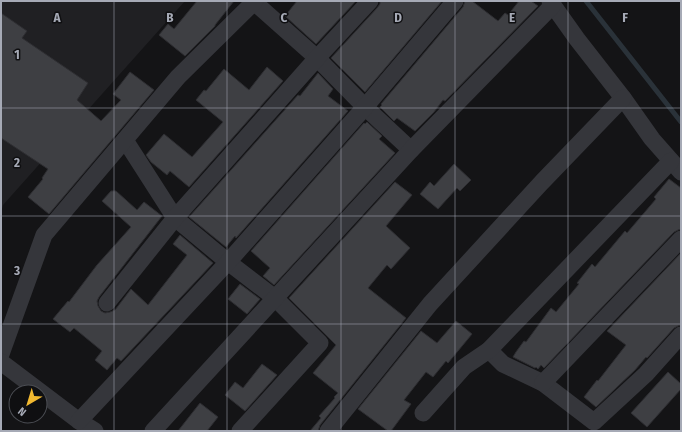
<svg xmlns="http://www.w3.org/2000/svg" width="682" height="432" viewBox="0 0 682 432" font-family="'Fira Sans Condensed',sans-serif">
  <rect width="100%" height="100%" fill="#141416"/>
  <!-- built -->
  <path fill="#202023" d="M1,1H185L3,205L1,213Z"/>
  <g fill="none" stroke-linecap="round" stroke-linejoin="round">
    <!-- stream -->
    <path stroke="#2a3239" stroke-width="5" d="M586,1L681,122"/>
  </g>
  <!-- building -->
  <g fill="#3e3f43" stroke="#2e2e32">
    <path d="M197,1H234L215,25V26L185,56L159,35L168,24L174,29Z"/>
    <path d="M297,1H356L316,44L285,16Z"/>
    <path d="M380,1H442L365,92L331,58L377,8L380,4Z"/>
    <path d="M465,1H472L498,21L505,13L508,15L519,1H531L538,6L445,101L443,100L434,112L415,131L397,118L394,121L380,107L382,105L381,104L463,7Z"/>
    <path d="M1,13L27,31L22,38L88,83L77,100L101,121L121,100L113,94L130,72L154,90L49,214L28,197L43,179L42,178L48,169L1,138Z"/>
    <path d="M267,67L283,81L189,187L170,171L167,175L151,162L146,155L164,134L192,157L223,122L196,100L204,90L206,91L224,69L249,90Z"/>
    <path d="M318,73L333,89L328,96L348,111L236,238L235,236L226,247L189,217L298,95L300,96Z"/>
    <path d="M367,122L382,136L379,139L395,153L274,285L263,276L270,268L251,251L364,123L365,124Z"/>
    <path d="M454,164L471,180L460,191L457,188L438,209L420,194L430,182L434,186Z"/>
    <path d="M669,179L681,188V229L678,230L674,232L544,368L541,365L538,369L536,367L535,368L513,357L516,352L524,341L526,342L551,308L556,312L579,284L577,283L592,264L595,267L625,231L627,233L656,199L654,197Z"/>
    <path d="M395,182L412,195L386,226L410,248L391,269L387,265L368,288L406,318L320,425L318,431H310L321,418L319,416L335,398L334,397L338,393L313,373L336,345L289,298Z"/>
    <path d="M111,191H116L137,210L144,202L162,216L99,297L97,301L98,306L101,311L105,313L110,312L115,310L131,289L148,305L187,255L173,244L180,235L213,263L121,361L117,358L107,370L95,360L102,351L74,328L70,332L53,319L68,301L69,302L97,265L131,227L102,201Z"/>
    <path d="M681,253V325L678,326L674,328L647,358L646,357L635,370L596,407L584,397L597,380L598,381L626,345L607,331Z"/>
    <path d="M240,284L260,299L247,314L228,299Z"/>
    <path d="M456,321L472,334L448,363L446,361L433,377L426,372L404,400L411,404L391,431H388L358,409L421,331L437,343Z"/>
    <path d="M262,364L277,375L245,411L225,395L235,382L243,388Z"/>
    <path d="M668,372L681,384V389L647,427L631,413Z"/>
    <path d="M200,403L218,417L207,431H178Z"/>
  </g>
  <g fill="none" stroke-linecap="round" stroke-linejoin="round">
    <!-- minor -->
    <g stroke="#35363b" stroke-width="17">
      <path d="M550,1L577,39L623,98L652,139L681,172"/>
      <path d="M254,2L317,58L365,107L411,150"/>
      <path d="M125,140L175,218L228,262L275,298L320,343L240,431"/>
      <path d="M107,303L175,218L317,58L370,1"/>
      <path d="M489,350L503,364L543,383L594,422L646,374L681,335"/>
      <path d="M1,354L44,235L178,77L255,1"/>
      <path d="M1,362L79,421L95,431"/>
      <path d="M543,383L681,239"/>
      <path d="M423,413L464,367L489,350L671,161"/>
      <path d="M79,421L228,262L365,107L455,1"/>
      <path d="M153,431L411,150L553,5"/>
      <path d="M328,431L430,304L542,182L623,98"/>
    </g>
  </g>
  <!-- grid -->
  <path fill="none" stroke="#a6aab6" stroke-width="1" stroke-opacity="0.55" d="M114,1V431M227,1V431M341,1V431M455,1V431M568,1V431M1,108H681M1,216H681M1,324H681"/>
  <g font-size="13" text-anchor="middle" font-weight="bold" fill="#a6aab6" stroke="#0f0f11" stroke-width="3" stroke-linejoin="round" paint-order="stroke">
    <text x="57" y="22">A</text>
    <text x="170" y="22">B</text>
    <text x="284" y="22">C</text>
    <text x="398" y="22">D</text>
    <text x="512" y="22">E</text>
    <text x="625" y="22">F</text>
    <text x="17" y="59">1</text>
    <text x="17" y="167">2</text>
    <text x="17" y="275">3</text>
  </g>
  <!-- border -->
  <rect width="682" height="432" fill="none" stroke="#a6aab6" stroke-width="4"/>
  <!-- north arrow -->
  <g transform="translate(28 404) rotate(218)"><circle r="19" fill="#0f0f11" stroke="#4b4d53"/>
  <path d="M0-3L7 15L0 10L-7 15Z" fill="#f2b930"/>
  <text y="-6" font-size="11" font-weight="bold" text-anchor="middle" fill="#a6aab6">N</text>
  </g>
</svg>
